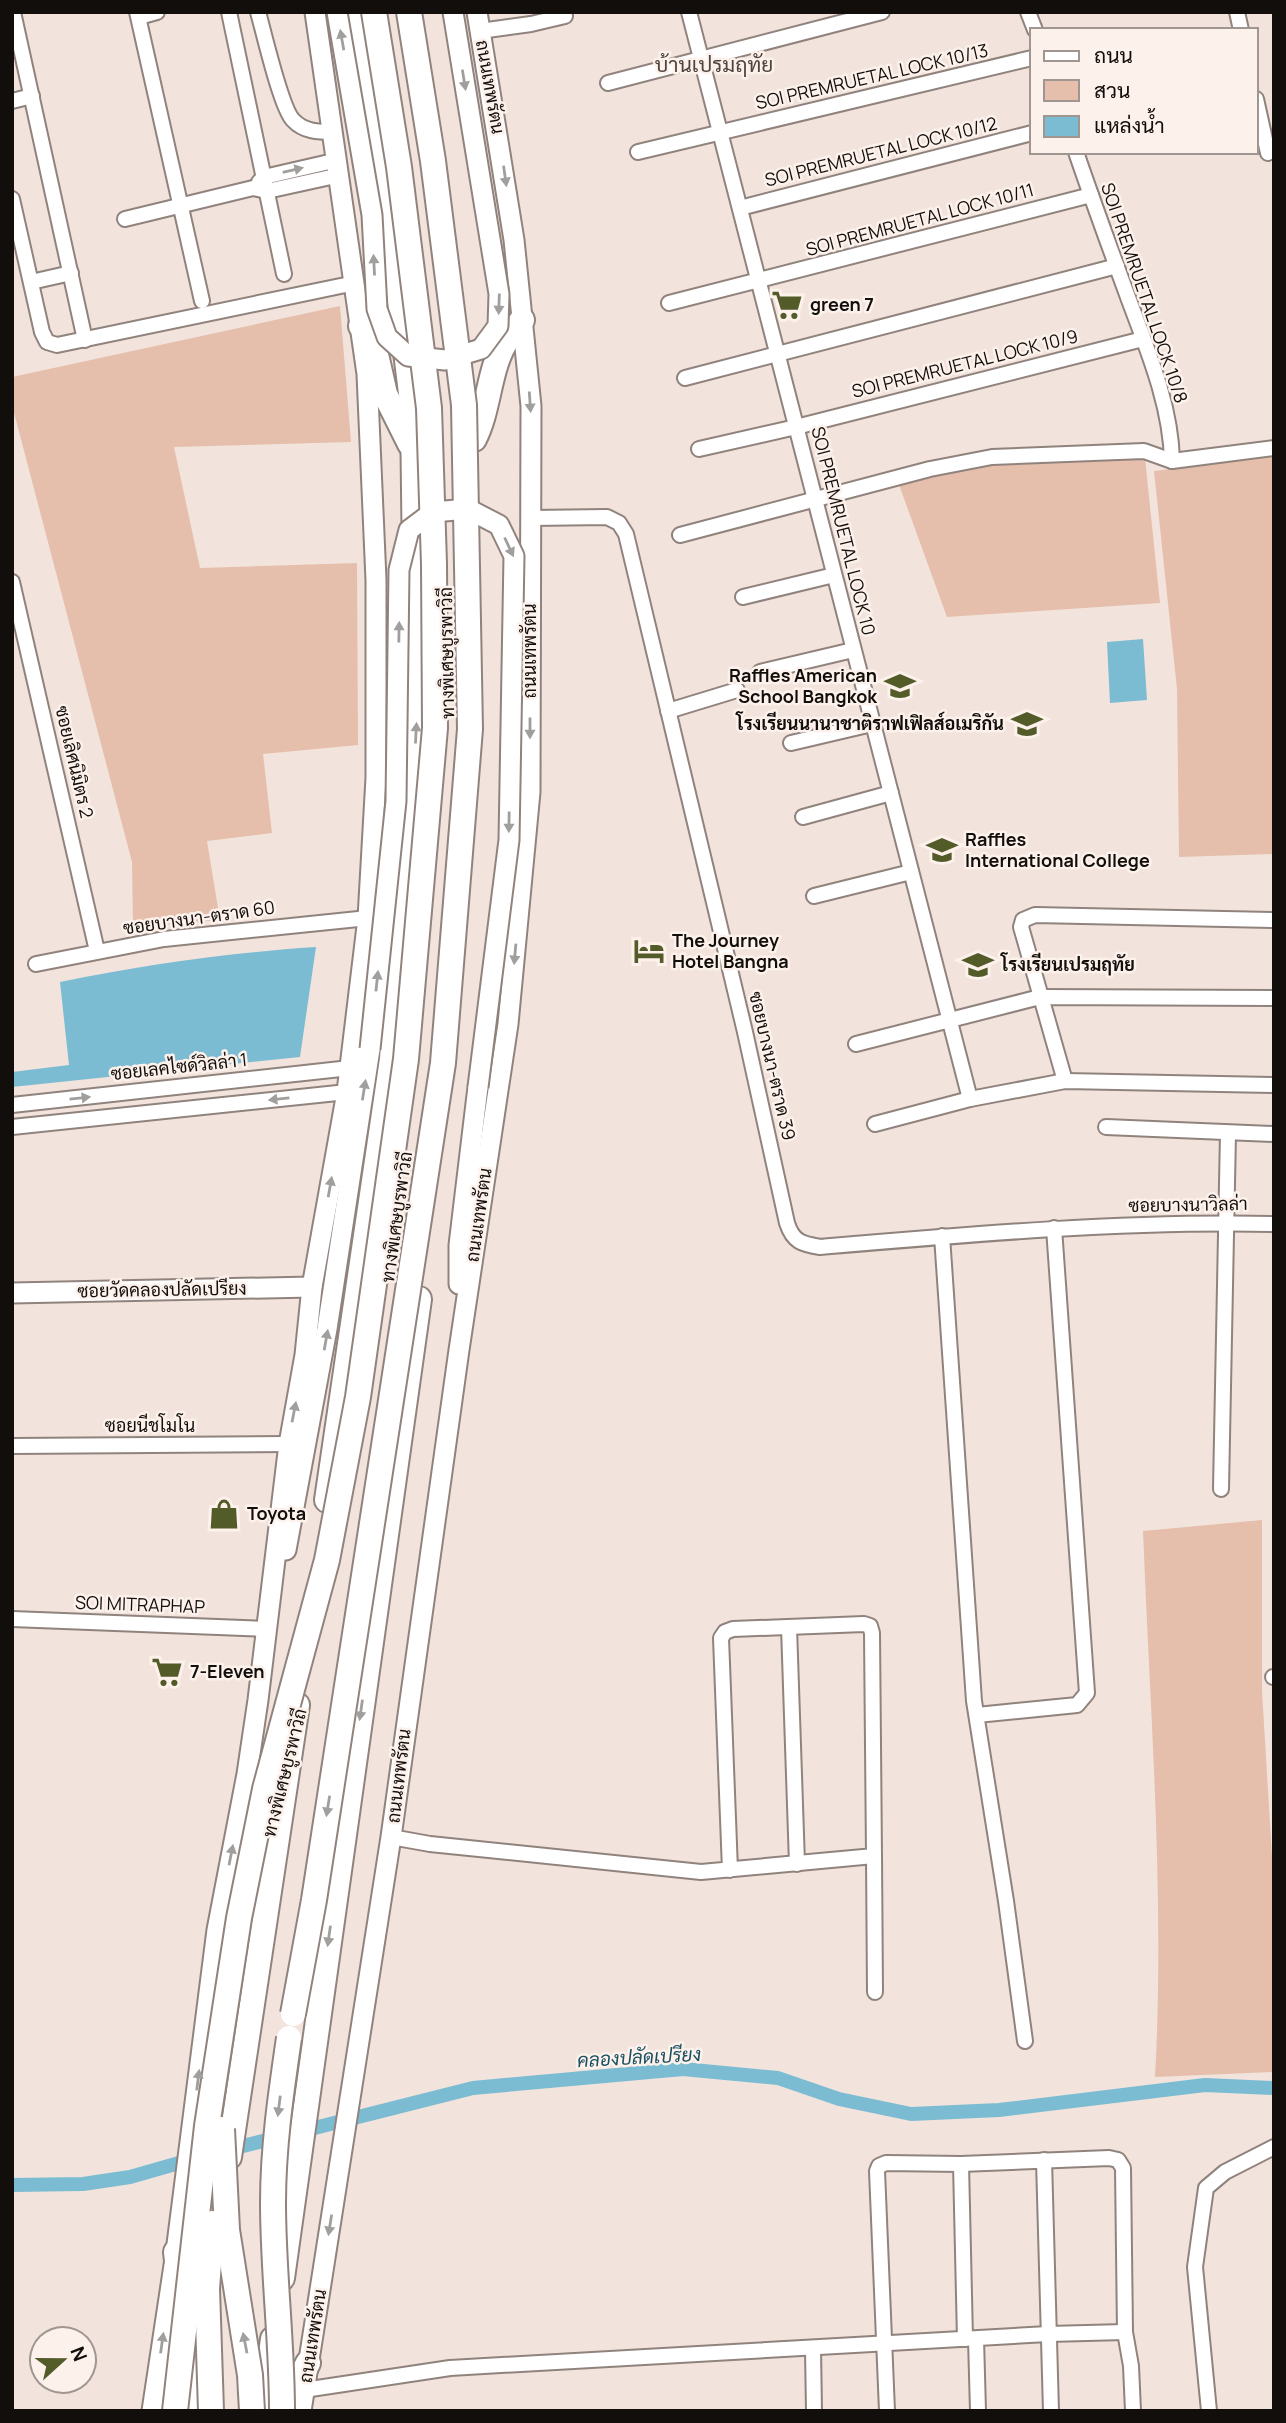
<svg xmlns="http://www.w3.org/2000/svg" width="1286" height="2423" viewBox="0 0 1286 2423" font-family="Manrope,Sarabun,sans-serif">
  <rect width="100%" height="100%" fill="#f2e4dc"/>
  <!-- green -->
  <g fill="#e5bfab">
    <path d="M340,306L351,442L174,447L200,568L357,563L358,745L263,754L272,833L207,841L220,920L133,927L132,862L12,405V377Z"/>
    <path d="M1274,456V854L1179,857L1177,689L1154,471Z"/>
    <path d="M1145,458L1160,603L947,617L898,482L957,464Z"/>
    <path d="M1262,1520V1691L1274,1890V2072L1155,2077C1165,1896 1150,1713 1143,1531Z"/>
  </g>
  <!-- water -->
  <g fill="#7bbcd3">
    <path d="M1143,639L1147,700L1110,703L1107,642Z"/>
    <path d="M316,947L300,1057L12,1087V1072L69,1065L60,982C147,964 227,953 316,947Z"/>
  </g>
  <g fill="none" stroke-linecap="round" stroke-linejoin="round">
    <!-- canal -->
    <g stroke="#7bbcd3" stroke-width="14">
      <path d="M227,2150L473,2088L683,2069L778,2078L839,2099L911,2114L999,2110L1205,2085L1274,2088"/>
      <path d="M12,2185L83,2184L130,2177L193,2159"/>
    </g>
    <!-- street casing -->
    <g stroke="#90837d" stroke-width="18">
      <g id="street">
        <path d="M13,12L85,340"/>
        <path d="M137,12L202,301"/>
        <path d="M229,12L284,274"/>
        <path d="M258,12C264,33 281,108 293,120C304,132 319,132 334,132"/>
        <path d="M689,12L970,1099"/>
        <path d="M1028,12L1035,30"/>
        <path d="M1237,12L1241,30"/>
        <path d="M139,17L157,12"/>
        <path d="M480,31L531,24L565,16"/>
        <path d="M608,83L882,12"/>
        <path d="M1256,99L1268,153"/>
        <path d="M12,101L32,96"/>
        <path d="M638,152L1032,58"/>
        <path d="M1076,152C1093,202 1111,251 1129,300C1148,351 1171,406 1172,461"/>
        <path d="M259,182L264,177L338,160"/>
        <path d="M12,199L42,332L47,342L57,345L355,283"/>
        <path d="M740,208L1032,133"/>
        <path d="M125,219L253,188L267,191L340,175"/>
        <path d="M31,282L71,273"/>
        <path d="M669,303L1091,195"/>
        <path d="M685,378L1117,266"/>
        <path d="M699,449L796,427L1143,339"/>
        <path d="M531,518L607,517L619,523L626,534L745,1032L787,1223C793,1242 802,1244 820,1247C972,1234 1122,1221 1274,1224"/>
        <path d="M680,535L930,469L992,457L1144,451L1172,461L1274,448"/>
        <path d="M12,582L97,951"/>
        <path d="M743,597L834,575"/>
        <path d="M760,672L853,650"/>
        <path d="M668,711L737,690"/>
        <path d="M791,743L872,724"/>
        <path d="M803,817L891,793"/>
        <path d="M814,896L911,872"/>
        <path d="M36,964L164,939L368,918"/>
        <path d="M856,1044L1040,997L1274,998"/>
        <path d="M1065,1081L1021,927L1023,920L1035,915L1274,920"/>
        <path d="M12,1105L350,1068"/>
        <path d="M875,1124L970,1099L1065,1081L1274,1085"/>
        <path d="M12,1127L347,1092"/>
        <path d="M1106,1127L1274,1134"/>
        <path d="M942,1236L974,1701L1006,1901L1025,2041"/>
        <path d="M12,1446L289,1444"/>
        <path d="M1221,1489L1228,1133"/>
        <path d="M12,1619L266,1629"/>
        <path d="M789,1627L797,1864"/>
        <path d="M1273,1677H1274"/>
        <path d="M977,1715L1077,1705L1087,1693L1054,1228"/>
        <path d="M391,1837L430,1844L701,1872L874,1856L872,1633L870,1626L864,1624L733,1629L725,1632L721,1638L730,1870"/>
        <path d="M874,1856L875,1992"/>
        <path d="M1044,2160L1051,2411"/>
        <path d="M961,2164L1109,2158L1118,2160L1123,2168L1125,2332L1131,2366L1133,2411"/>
        <path d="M976,2339L978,2411"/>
        <path d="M813,2349L814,2411"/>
        <path d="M304,2390L450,2368L1048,2334L1125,2332"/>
        <path d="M887,2411L877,2171L879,2166L886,2163L961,2164L965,2339"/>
        <path d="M1209,2411L1195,2267L1206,2188L1225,2172L1274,2147"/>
      </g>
    </g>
    <!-- secondary casing -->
    <g stroke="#90837d" stroke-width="23">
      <g id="secondary">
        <path d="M459,1284V1245L478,1087"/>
        <path d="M12,1293L312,1287"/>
        <path d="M286,1550L327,1329L370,1049"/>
        <path d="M152,2411L176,2252L217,1930L247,1774L258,1700L289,1444L305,1355L312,1287L347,1092L368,918L376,778V580L367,374L315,12"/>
        <path d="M301,2411L391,1837L459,1350L508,1024L530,792L531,406L514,240L477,12"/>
      </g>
    </g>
    <!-- highway casing -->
    <g stroke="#90837d" stroke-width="28">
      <g id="highway">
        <path d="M361,326L372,337L385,394L410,444"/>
        <path d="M474,439C490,408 488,367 508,338C512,331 518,326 522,320"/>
        <path d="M327,1500L392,1059L417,728L413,410L384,169L358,12"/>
        <path d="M229,2157L297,1705"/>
        <path d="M176,2252L182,2305"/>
        <path d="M282,2278L419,1299"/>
        <path d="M191,2411L202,2335"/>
        <path d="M263,2411L273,2339"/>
        <path d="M283,2411L308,2363"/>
      </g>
    </g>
    <!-- street -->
    <use href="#street" stroke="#fff" stroke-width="14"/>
    <!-- secondary -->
    <use href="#secondary" stroke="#fff" stroke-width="19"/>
    <!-- highway -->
    <use href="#highway" stroke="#fff" stroke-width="24"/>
    <!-- secondary-bridge casing -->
    <g stroke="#90837d" stroke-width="23" stroke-linecap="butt">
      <g id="secondary-bridge">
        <path d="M337,12L372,215L377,309L387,337L408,356L445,360L481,349L498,326L499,294L453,12"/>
        <path d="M370,1049L396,801L399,570L409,530L433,512L468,509L499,525L514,556L509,840L478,1087"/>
      </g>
    </g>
    <!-- highway-bridge casing -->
    <g stroke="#90837d" stroke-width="28" stroke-linecap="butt">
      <g id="highway-bridge">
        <path d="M293,2014L314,1900L443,1063L470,729L464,405L433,161L409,12"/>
        <path d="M222,2129L227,2230L250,2375L252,2411"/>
        <path d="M175,2411L207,2126L239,1918L265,1789L327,1560L358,1397L406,1059L435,728L434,564L429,408L399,167L374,12"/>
        <path d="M211,2411L207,2289L212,2223"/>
        <path d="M282,2411C282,2341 273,2272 273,2203C273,2147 281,2093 289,2038"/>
      </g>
    </g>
    <!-- secondary-bridge -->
    <use href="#secondary-bridge" stroke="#fff" stroke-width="19"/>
    <!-- highway-bridge -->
    <use href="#highway-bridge" stroke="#fff" stroke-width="24"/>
  </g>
  <!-- one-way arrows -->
  <defs><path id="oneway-solid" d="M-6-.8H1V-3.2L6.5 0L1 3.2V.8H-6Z" transform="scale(1.75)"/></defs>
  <g fill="#a09f9d">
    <use href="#oneway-solid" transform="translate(342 40) rotate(-100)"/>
    <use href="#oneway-solid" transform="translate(464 80) rotate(81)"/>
    <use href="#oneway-solid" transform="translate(293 170) rotate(-13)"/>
    <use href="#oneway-solid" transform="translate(505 176) rotate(82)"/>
    <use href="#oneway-solid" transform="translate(374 265) rotate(-93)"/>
    <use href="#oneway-solid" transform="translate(499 304) rotate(92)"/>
    <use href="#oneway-solid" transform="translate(530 402) rotate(86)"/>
    <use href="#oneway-solid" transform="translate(509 547) rotate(65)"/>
    <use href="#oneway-solid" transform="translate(399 632) rotate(-89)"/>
    <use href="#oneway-solid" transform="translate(530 728) rotate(90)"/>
    <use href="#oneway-solid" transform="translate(416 733) rotate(-87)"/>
    <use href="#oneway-solid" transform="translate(509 822) rotate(91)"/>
    <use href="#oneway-solid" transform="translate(515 954) rotate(95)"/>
    <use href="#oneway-solid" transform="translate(377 981) rotate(-84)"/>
    <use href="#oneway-solid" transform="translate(364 1090) rotate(-81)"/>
    <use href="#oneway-solid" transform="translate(80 1098) rotate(-6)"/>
    <use href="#oneway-solid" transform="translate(279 1099) rotate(174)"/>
    <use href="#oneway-solid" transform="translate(330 1187) rotate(-80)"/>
    <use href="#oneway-solid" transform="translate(326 1340) rotate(-80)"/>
    <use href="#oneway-solid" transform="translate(294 1412) rotate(-79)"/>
    <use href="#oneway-solid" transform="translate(361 1710) rotate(98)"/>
    <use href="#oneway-solid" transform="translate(328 1806) rotate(99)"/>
    <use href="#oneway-solid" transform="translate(231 1855) rotate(-79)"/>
    <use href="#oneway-solid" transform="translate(329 1936) rotate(98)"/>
    <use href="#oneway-solid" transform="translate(198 2080) rotate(-83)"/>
    <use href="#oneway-solid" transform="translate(279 2106) rotate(97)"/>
    <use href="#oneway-solid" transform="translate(330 2225) rotate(99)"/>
    <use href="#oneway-solid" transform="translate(162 2343) rotate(-82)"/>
    <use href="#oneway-solid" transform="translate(245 2343) rotate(-101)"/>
  </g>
  <!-- icons -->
  <defs>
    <g id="supermarket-bare" transform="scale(2.415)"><path d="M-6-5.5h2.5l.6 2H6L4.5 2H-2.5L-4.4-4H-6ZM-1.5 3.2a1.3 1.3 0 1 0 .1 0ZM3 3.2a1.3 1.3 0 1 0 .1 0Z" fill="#535b29" stroke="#fdf1ec" stroke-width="2.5" paint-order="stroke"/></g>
    <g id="school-bare" transform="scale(2.415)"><path d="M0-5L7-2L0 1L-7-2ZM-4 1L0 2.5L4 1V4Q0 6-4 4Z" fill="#535b29" stroke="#fdf1ec" stroke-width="2.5" paint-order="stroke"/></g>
    <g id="university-bare" transform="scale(2.415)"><path d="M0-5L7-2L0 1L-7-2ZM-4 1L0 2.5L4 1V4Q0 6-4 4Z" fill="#535b29" stroke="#fdf1ec" stroke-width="2.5" paint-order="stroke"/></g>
    <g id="hotel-bare" transform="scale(2.415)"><path d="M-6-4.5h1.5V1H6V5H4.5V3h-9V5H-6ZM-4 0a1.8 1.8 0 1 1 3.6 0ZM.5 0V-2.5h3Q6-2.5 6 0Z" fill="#535b29" stroke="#fdf1ec" stroke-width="2.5" paint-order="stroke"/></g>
    <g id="shop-bare" transform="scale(2.415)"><path d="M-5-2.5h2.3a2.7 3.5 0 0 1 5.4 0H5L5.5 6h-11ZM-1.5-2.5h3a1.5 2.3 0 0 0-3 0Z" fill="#535b29" stroke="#fdf1ec" stroke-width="2.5" paint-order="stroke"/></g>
  </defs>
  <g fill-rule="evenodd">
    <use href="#supermarket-bare" x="787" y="305"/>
    <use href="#school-bare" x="900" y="686"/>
    <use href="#university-bare" x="1027" y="724"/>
    <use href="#university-bare" x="942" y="850"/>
    <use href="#hotel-bare" x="649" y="951"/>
    <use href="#school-bare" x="978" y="965"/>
    <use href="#shop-bare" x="224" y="1514"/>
    <use href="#supermarket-bare" x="167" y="1672"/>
  </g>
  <g text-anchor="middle" stroke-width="5" stroke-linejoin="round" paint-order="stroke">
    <!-- street labels -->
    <g font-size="18" fill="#120e0b" stroke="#fdf1ec">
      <text transform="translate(872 77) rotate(-13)" y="6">SOI PREMRUETAL LOCK 10/13</text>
      <text transform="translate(490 87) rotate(80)" y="6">ถนนเทพรัตน</text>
      <text transform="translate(881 152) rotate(-14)" y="6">SOI PREMRUETAL LOCK 10/12</text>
      <text transform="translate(920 220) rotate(-15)" y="6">SOI PREMRUETAL LOCK 10/11</text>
      <text transform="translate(1144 293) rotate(71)" y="6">SOI PREMRUETAL LOCK 10/8</text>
      <text transform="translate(965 364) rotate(-14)" y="6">SOI PREMRUETAL LOCK 10/9</text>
      <text transform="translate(843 531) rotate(76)" y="6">SOI PREMRUETAL LOCK 10</text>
      <text transform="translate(530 651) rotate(-90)" y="6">ถนนเทพรัตน</text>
      <text transform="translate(447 653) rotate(-91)" y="6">ทางพิเศษบูรพาวิถี</text>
      <text transform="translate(74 762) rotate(77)" y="6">ซอยเลิศนิมิตร 2</text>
      <text transform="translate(199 918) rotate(-8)" y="6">ซอยบางนา-ตราด 60</text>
      <text transform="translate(772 1066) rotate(77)" y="6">ซอยบางนา-ตราด 39</text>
      <text transform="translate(179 1067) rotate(-6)" y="6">ซอยเลคไซด์วิลล่า 1</text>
      <text transform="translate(1188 1205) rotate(-1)" y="6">ซอยบางนาวิลล่า</text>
      <text transform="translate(479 1215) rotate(-82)" y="6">ถนนเทพรัตน</text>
      <text transform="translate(397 1217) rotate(-82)" y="6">ทางพิเศษบูรพาวิถี</text>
      <text transform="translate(162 1290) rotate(-1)" y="6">ซอยวัดคลองปลัดเปรียง</text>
      <text x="150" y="1432">ซอยนีชโมโน</text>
      <text transform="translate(140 1605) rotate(2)" y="6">SOI MITRAPHAP</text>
      <text transform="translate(285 1773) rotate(-76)" y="6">ทางพิเศษบูรพาวิถี</text>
      <text transform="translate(399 1776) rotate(-83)" y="6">ถนนเทพรัตน</text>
      <text transform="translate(313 2336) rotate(-81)" y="6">ถนนเทพรัตน</text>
    </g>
    <!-- poi labels -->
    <g font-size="18" font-weight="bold" fill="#120e0b" stroke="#fdf1ec" text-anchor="start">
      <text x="810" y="311">green 7</text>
      <text x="877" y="682" text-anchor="end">Raffles American<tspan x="877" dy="21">School Bangkok</tspan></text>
      <text x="1004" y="730" text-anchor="end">โรงเรียนนานาชาติราฟเฟิลส์อเมริกัน</text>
      <text x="965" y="846">Raffles<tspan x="965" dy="21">International College</tspan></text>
      <text x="672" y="947">The Journey<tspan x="672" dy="21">Hotel Bangna</tspan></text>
      <text x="1001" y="971">โรงเรียนเปรมฤทัย</text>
      <text x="247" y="1520">Toyota</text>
      <text x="190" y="1678">7-Eleven</text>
    </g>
    <!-- water labels -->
    <g font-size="19" font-style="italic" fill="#184f60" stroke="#fdf1ec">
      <text transform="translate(639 2057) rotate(-3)" y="7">คลองปลัดเปรียง</text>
    </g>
    <!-- quarter labels -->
    <g font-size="21" fill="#4f443e" stroke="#fdf1ec">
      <text x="714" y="72">บ้านเปรมฤทัย</text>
    </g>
  </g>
  <!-- border -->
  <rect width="1286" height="2423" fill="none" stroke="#120e0b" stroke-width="28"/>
  <!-- legend -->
  <rect x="1030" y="28" width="228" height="126" fill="#fdf1ec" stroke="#9f9692" stroke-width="2"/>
  <rect x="1044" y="51" width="35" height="10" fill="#ffffff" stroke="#9f9692" stroke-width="2"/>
  <text x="1094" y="63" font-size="21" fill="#120e0b">ถนน</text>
  <rect x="1044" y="80" width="35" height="21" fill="#e5bfab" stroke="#9f9692" stroke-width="2"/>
  <text x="1094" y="98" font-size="21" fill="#120e0b">สวน</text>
  <rect x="1044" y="116" width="35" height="21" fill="#7bbcd3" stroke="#9f9692" stroke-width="2"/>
  <text x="1094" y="133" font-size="21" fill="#120e0b">แหล่งน้ำ</text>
  <!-- north arrow -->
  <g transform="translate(63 2360) rotate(69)"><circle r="33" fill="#fdf1ec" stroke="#9f9692" stroke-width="2"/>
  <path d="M0-5L12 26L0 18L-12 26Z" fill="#535b29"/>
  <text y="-10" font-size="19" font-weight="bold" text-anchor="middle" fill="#120e0b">N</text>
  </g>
</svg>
